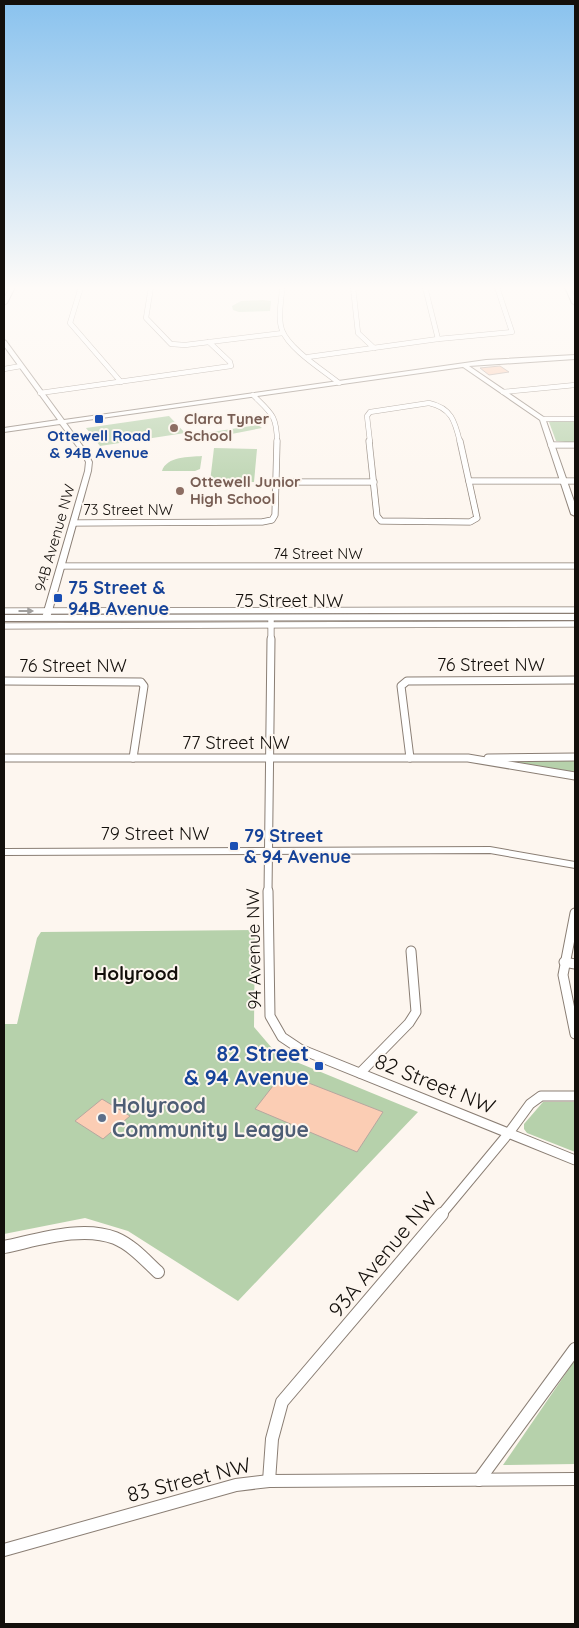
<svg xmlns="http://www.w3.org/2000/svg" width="579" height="1628" viewBox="0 0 579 1628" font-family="Quicksand,sans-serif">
  <rect width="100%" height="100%" fill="#fdf6ef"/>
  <!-- green -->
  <g fill="#b6d1ab">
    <path d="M263,300L271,301L270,311L239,312L233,310L232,306L241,301Z"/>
    <path d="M169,416L185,433L100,446L86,428Z"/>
    <path d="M553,421H575V443L556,441L549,422Z"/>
    <path d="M258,425L262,428L211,438L205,433Z"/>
    <path d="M214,448L257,449L254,482H210Z"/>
    <path d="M202,456L200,469L195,471H162C167,456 189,457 202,456Z"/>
    <path d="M575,759V772L510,761Z"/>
    <path d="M255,930L254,1027L277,1054L418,1112L238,1301L128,1231L85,1218L4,1234V1024H17L37,938L41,932Z"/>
    <path d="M543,1102H575V1152L527,1133L524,1129V1124Z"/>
    <path d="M575,1360V1464L503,1465Z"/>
  </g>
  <!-- building -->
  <g fill="#fbcdb4" stroke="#b6a79f">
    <path d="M500,366L509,372L489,375L480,368Z"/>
    <path d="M283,1073L383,1112L357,1152L255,1109Z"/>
    <path d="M102,1099L130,1116L103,1139L75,1121Z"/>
  </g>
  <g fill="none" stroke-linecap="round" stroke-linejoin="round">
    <!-- minor-far4 casing -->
    <g stroke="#8a7e74" stroke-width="5.5">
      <g id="minor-far4">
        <path d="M81,287L70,323L121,382"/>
        <path d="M151,287L146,318L171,344L185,345L283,333"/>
        <path d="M282,287C282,300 277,317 282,330C289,349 323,370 339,383"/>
        <path d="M353,287L358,333L374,348"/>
        <path d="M425,287L438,339"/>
        <path d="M308,357L438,339L512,332L497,287"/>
        <path d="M4,369L21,366"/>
        <path d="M503,392L575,385"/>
        <path d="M40,393L231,366L230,362L209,342"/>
        <path d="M253,395C271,413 277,415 277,442"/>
        <path d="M543,419H575"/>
        <path d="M370,442L367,416L370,412L429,403C452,408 455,422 460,442"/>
      </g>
    </g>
    <!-- minor-far3 casing -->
    <g stroke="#8a7e74" stroke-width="7">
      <g id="minor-far3">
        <path d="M369,441L377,516L381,521L470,522L477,518L460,441"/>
        <path d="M551,445H575"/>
        <path d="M469,481H575"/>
        <path d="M276,482H374"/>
        <path d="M74,523L262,522L272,520L275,515L277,441"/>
        <path d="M61,566H575"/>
        <path d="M4,611L575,610"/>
        <path d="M4,626L575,624"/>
        <path d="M271,640V618"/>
      </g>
    </g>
    <!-- minor-far2 casing -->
    <g stroke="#8a7e74" stroke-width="9">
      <g id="minor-far2">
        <path d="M4,681L141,682L144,686L133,758"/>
        <path d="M4,758H468L575,776"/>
        <path d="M410,758L401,686L407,681L575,680"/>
        <path d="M488,758L575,757"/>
        <path d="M268,893L271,639"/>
      </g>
    </g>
    <!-- minor-far1 casing -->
    <g stroke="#8a7e74" stroke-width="11">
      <g id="minor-far1">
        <path d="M268,891L270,1016L282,1037L300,1049L575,1160"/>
        <path d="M575,913L563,975L575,1034"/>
        <path d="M564,962L575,964"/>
        <path d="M360,1073L409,1023L416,1012L411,951"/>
        <path d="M440,1216L508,1134L530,1104L541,1096H575"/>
      </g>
    </g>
    <!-- minor casing -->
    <g stroke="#8a7e74" stroke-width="14">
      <g id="minor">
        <path d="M4,1247C38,1240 82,1225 115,1238C132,1245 145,1260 158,1272"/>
        <path d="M479,1480L575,1349"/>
        <path d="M269,1481L272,1439L282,1402L442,1214"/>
        <path d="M4,1550L236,1485L269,1481L575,1479"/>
      </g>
    </g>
    <!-- tertiary casing -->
    <g stroke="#8a7e74" stroke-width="2">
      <g id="tertiary">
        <path d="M10,287H15L7,303L4,305V298Z"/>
        <path d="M565,287H570L575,298V305L572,303Z"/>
        <path d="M4,340L6,341L64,420L486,360L575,355V359L469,366L545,418L575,504V516L571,514L540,420L463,367L66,423L87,452L92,462L91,471L50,618L46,620H43L42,618L85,471L86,462L81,452L60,424L4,432V428L58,420L4,346Z"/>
        <path d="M490,847L575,862V868L490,853L4,855V849Z"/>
      </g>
    </g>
    <!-- primary casing -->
    <g stroke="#8a7e74" stroke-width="2">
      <path id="primary" d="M575,614V620L4,621V615Z"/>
    </g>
    <!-- minor-far4 -->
    <use href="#minor-far4" stroke="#fff" stroke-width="4.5"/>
    <!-- minor-far3 -->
    <use href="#minor-far3" stroke="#fff" stroke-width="5.5"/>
    <!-- minor-far2 -->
    <use href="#minor-far2" stroke="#fff" stroke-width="7"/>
    <!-- minor-far1 -->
    <use href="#minor-far1" stroke="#fff" stroke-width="9"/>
    <!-- minor -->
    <use href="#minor" stroke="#fff" stroke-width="12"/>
    <!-- tertiary -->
    <use href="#tertiary" fill="#fff" fill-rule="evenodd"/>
    <!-- primary -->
    <use href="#primary" fill="#fff" fill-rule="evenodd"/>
  </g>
  <!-- one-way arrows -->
  <defs><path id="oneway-solid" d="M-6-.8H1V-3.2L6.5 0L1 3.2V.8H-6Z" transform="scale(1.25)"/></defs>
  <use fill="#a19f9d" href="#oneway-solid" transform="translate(26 611)"/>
  <!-- sky -->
  <linearGradient id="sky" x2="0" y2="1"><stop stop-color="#89c2ee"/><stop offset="0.56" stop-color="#fefbf8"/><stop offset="1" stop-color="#fefbf8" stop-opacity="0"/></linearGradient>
  <rect width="579" height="514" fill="url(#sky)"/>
  <!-- markers -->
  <g fill="#1a4fb4" stroke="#fdf6ef" stroke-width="2">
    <rect x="94" y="414" width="10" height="10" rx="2.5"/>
    <rect x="53" y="593" width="10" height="10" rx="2.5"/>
    <rect x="229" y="841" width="10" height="10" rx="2.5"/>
    <rect x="314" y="1061" width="10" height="10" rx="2.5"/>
  </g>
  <g fill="#8d6e63" stroke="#fdf6ef" stroke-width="2">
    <circle cx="174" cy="428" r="5"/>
    <circle cx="180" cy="491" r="5"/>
  </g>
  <circle fill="#5c6f8a" stroke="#fdf6ef" stroke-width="2" cx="102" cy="1118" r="5"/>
  <g text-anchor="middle" stroke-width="4" stroke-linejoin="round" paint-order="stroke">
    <!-- far-education labels -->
    <g font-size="15" font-weight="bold" fill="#785e54" stroke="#fdf6ef" text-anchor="start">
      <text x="184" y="424">Clara Tyner<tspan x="184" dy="17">School</tspan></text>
      <text x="190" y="487">Ottewell Junior<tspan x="190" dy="17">High School</tspan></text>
    </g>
    <!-- far-transit labels -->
    <g font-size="15" font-weight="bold" fill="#164399" stroke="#fdf6ef">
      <text x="99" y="441">Ottewell Road<tspan x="99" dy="17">&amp; 94B Avenue</tspan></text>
    </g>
    <!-- far-street labels -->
    <g font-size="15" fill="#130f0b" stroke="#fdf6ef">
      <text x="128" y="515">73 Street NW</text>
      <text transform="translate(55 538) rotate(-74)" y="5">94B Avenue NW</text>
      <text x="318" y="559">74 Street NW</text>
    </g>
    <!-- transit labels -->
    <g font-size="18" font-weight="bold" fill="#164399" stroke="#fdf6ef" text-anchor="start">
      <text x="68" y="594">75 Street &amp;<tspan x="68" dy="21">94B Avenue</tspan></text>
      <text x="244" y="842">79 Street<tspan x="244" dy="21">&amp; 94 Avenue</tspan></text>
    </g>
    <!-- street labels -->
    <g font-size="18" fill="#130f0b" stroke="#fdf6ef">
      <text x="289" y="607">75 Street NW</text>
      <text x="491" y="671">76 Street NW</text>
      <text x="73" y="672">76 Street NW</text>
      <text x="236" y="749">77 Street NW</text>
      <text x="155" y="840">79 Street NW</text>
      <text transform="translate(254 949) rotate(-91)" y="6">94 Avenue NW</text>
    </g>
    <!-- neighbourhood labels -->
    <g font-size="19" font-weight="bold" fill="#130f0b" stroke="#fdf6ef">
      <text x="136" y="980">Holyrood</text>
    </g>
    <!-- near-transit labels -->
    <g font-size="21" font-weight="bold" fill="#164399" stroke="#fdf6ef" text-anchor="end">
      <text x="309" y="1061">82 Street<tspan x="309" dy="24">&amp; 94 Avenue</tspan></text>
    </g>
    <!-- near-street labels -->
    <g font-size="21" fill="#130f0b" stroke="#fdf6ef">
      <text transform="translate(435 1084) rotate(22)" y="7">82 Street NW</text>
      <text transform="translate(383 1255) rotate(-50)" y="7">93A Avenue NW</text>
      <text transform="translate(189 1480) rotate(-14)" y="7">83 Street NW</text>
    </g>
    <!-- near-service labels -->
    <g font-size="21" font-weight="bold" fill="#4e5e75" stroke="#fdf6ef" text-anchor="start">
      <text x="112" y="1113">Holyrood<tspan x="112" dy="24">Community League</tspan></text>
    </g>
  </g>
  <!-- border -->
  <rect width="579" height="1628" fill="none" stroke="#130f0b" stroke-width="10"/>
</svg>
